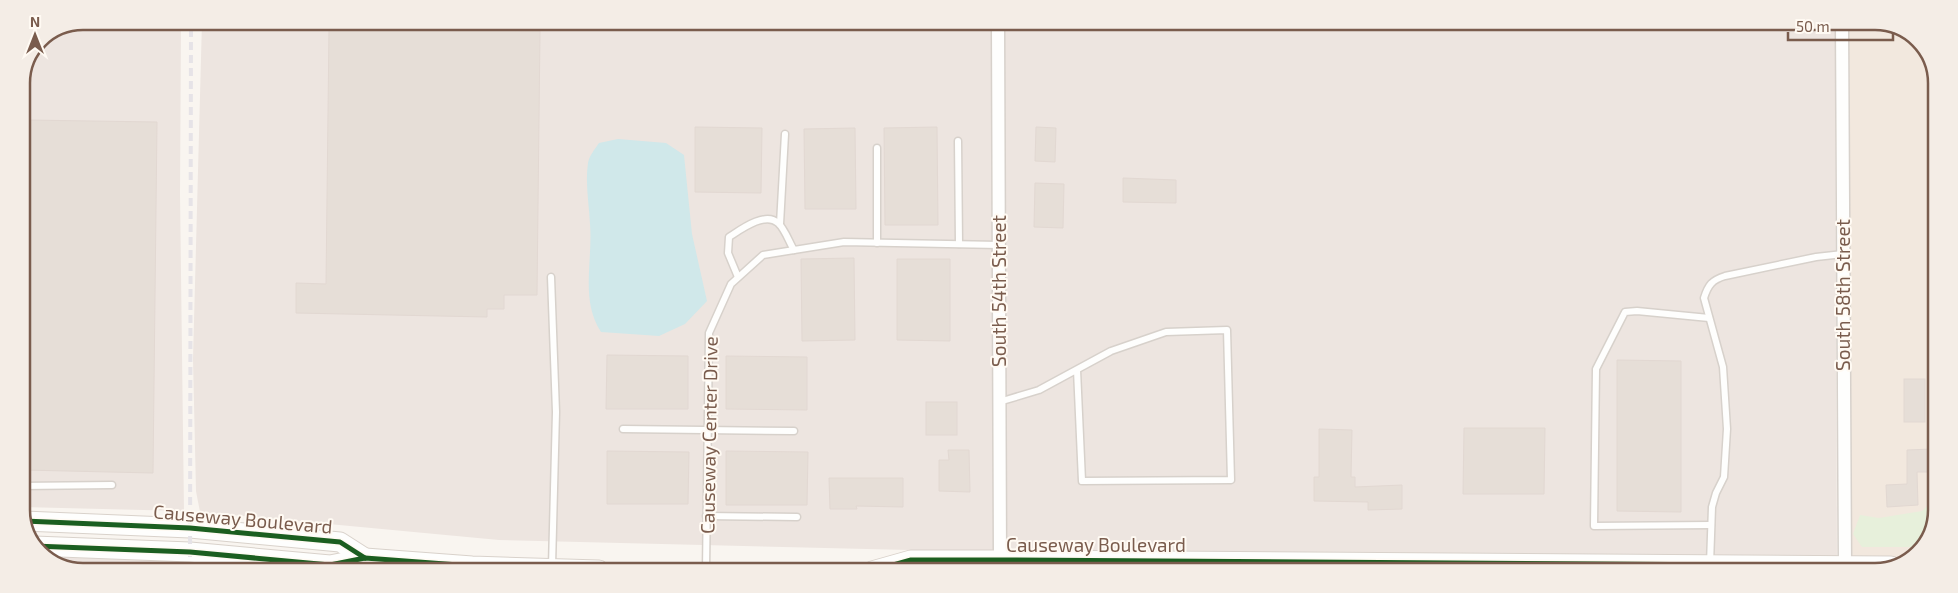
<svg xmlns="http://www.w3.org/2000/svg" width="1958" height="593" viewBox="0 0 1958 593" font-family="'Exo 2',sans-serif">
  <rect width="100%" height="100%" fill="#f9f5f0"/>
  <!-- residential -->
  <path fill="#f2e8de" d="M1847,23H1891L1922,43L1937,79L1935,526L1913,559L1893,565L1849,564Z"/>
  <!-- industrial -->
  <g fill="#ede5e0">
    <path d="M83,21H181L180,194L184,511L21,507V83L40,39Z"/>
    <path d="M202,21L993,22V552L499,540L200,512L196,491L193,359Z"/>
    <path d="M1004,22L1835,23L1837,563L1004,564Z"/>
    <path d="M48,557H92L186,561L185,570H67Z"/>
  </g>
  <!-- green -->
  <path fill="#e7f0db" d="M1935,498V526L1921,547H1862L1853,534L1860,515L1879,518L1922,511Z"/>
  <!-- water -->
  <path fill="#d0e8ea" d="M618,139L666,143L684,155L692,234L707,301L685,324L659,336L601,332C580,300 593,261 590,224C589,203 585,184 588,163C589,156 595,149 599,143Z"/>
  <!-- building -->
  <g fill="#e6ded7" stroke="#e2d8d2">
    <path d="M329,27L540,31L537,295H504V309H487V317L296,313V283L326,284Z"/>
    <path d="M27,120L157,122L153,473L24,470Z"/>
    <path d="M695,127L762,128L761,193L695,192Z"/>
    <path d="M937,127L938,225H885L884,128Z"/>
    <path d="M1036,127L1056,128L1055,162L1035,161Z"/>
    <path d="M855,128L856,209H805L804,129Z"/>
    <path d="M1123,178L1176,180V203L1123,202Z"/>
    <path d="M1035,183L1064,184L1063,228L1034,227Z"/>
    <path d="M854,258L855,340L802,341L801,259Z"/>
    <path d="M897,259H950V341L897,340Z"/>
    <path d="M607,355L688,356V409H606Z"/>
    <path d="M726,356L807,357V410L726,409Z"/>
    <path d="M1617,360L1681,361V512L1617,511Z"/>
    <rect x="1904" y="379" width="21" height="43"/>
    <rect x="926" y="402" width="31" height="33"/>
    <path d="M1464,428H1545L1544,494H1463Z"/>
    <path d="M1319,429L1352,430L1351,477H1355V487L1402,485V509L1368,510V502L1314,501V477H1319Z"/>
    <path d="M1932,449V472H1917L1918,505L1887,507L1886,485L1907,484V450Z"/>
    <path d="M948,450H969L970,492L939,491V460H949Z"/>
    <path d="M607,451L689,452L688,504H607Z"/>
    <path d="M726,451L808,452L807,505H726Z"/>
    <path d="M829,478H903V507L856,506L857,509H830Z"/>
  </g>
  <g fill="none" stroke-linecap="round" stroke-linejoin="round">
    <!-- service casing -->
    <g stroke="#d7d1cb" stroke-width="9">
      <g id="service">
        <path d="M958,141L959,244"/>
        <path d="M780,224L785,134"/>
        <path d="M877,243V148"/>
        <path d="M551,277L556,412L552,566"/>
        <path d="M738,277L728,253L729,237C740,230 765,211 778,223C785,229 789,242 794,250"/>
        <path d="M1709,318L1637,311L1625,312L1596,369L1594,526L1711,525"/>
        <path d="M999,402L1039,390L1111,351L1166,332L1227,330L1231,480L1082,481L1077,370"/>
        <path d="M623,429L794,431"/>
        <path d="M21,486L112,485"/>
        <path d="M706,516L797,517"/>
        <path d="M1710,564L1712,507L1716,493L1724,477L1727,429L1723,367L1704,298C1708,285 1712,280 1725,276L1816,257L1843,254"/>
        <path d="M706,570L709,333L731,284L763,255L844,242L999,245"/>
      </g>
    </g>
    <!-- minor casing -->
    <g stroke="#d7d1cb" stroke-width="15">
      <g id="minor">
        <path d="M998,22L1000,560"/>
        <path d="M1842,23L1845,566"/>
      </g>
    </g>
    <!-- secondary casing -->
    <g stroke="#d9d2cb" stroke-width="21">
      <g id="secondary">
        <path d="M24,521L190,528L340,542L365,558"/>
        <path d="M34,546L190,552L330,565L365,558L472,566L599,570"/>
        <path d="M872,571L911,560H1000L1891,566"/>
      </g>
    </g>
    <!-- service -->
    <use href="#service" stroke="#fefefd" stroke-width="6"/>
    <!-- minor -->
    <use href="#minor" stroke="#fefefd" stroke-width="12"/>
    <!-- secondary -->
    <use href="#secondary" stroke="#fefefd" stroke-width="19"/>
    <!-- rail -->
    <path stroke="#e6e3e7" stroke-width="4" stroke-dasharray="8 5" stroke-linecap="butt" d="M190,570L191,21"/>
    <!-- cycleway casing -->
    <g stroke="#fffaf3" stroke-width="8">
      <g id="cycleway">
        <path d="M24,521L190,528L340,542L365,558"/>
        <path d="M34,546L190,552L330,565L365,558L472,566L599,570"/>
        <path d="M872,571L911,560H1000L1891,566"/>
      </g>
    </g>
    <!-- cycleway -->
    <use href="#cycleway" stroke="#1b5e20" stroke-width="5"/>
  </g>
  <g text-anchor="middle" stroke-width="4" stroke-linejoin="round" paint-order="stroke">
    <!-- street labels -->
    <g font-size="19" fill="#7a5c4d" stroke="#fffaf3">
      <text transform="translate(999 291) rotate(-90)" y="7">South 54th Street</text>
      <text transform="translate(1843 295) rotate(-90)" y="7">South 58th Street</text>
      <text transform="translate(709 435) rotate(-89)" y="7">Causeway Center Drive</text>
      <text transform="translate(243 519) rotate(5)" y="7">Causeway Boulevard</text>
      <text x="1096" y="552">Causeway Boulevard</text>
    </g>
  </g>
  <!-- crop -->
  <path d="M0 0H1958V593H0ZM83 30H1875A53 53 0 0 1 1928 83V510A53 53 0 0 1 1875 563H83A53 53 0 0 1 30 510V83A53 53 0 0 1 83 30Z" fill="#f4ede6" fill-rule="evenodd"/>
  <path fill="none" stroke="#7a5c4d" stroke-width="2.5" d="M83 30H1875A53 53 0 0 1 1928 83V510A53 53 0 0 1 1875 563H83A53 53 0 0 1 30 510V83A53 53 0 0 1 83 30Z"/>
  <!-- north arrow -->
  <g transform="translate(35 35)" stroke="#fffaf3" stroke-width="4" paint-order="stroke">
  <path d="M0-4L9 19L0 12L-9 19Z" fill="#7a5c4d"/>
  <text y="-8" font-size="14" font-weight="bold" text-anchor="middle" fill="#7a5c4d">N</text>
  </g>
  <!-- scale -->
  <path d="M1788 32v8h105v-8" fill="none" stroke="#7a5c4d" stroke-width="2.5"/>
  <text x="1796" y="32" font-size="15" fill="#7a5c4d" stroke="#fffaf3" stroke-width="4" paint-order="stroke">50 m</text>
</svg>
